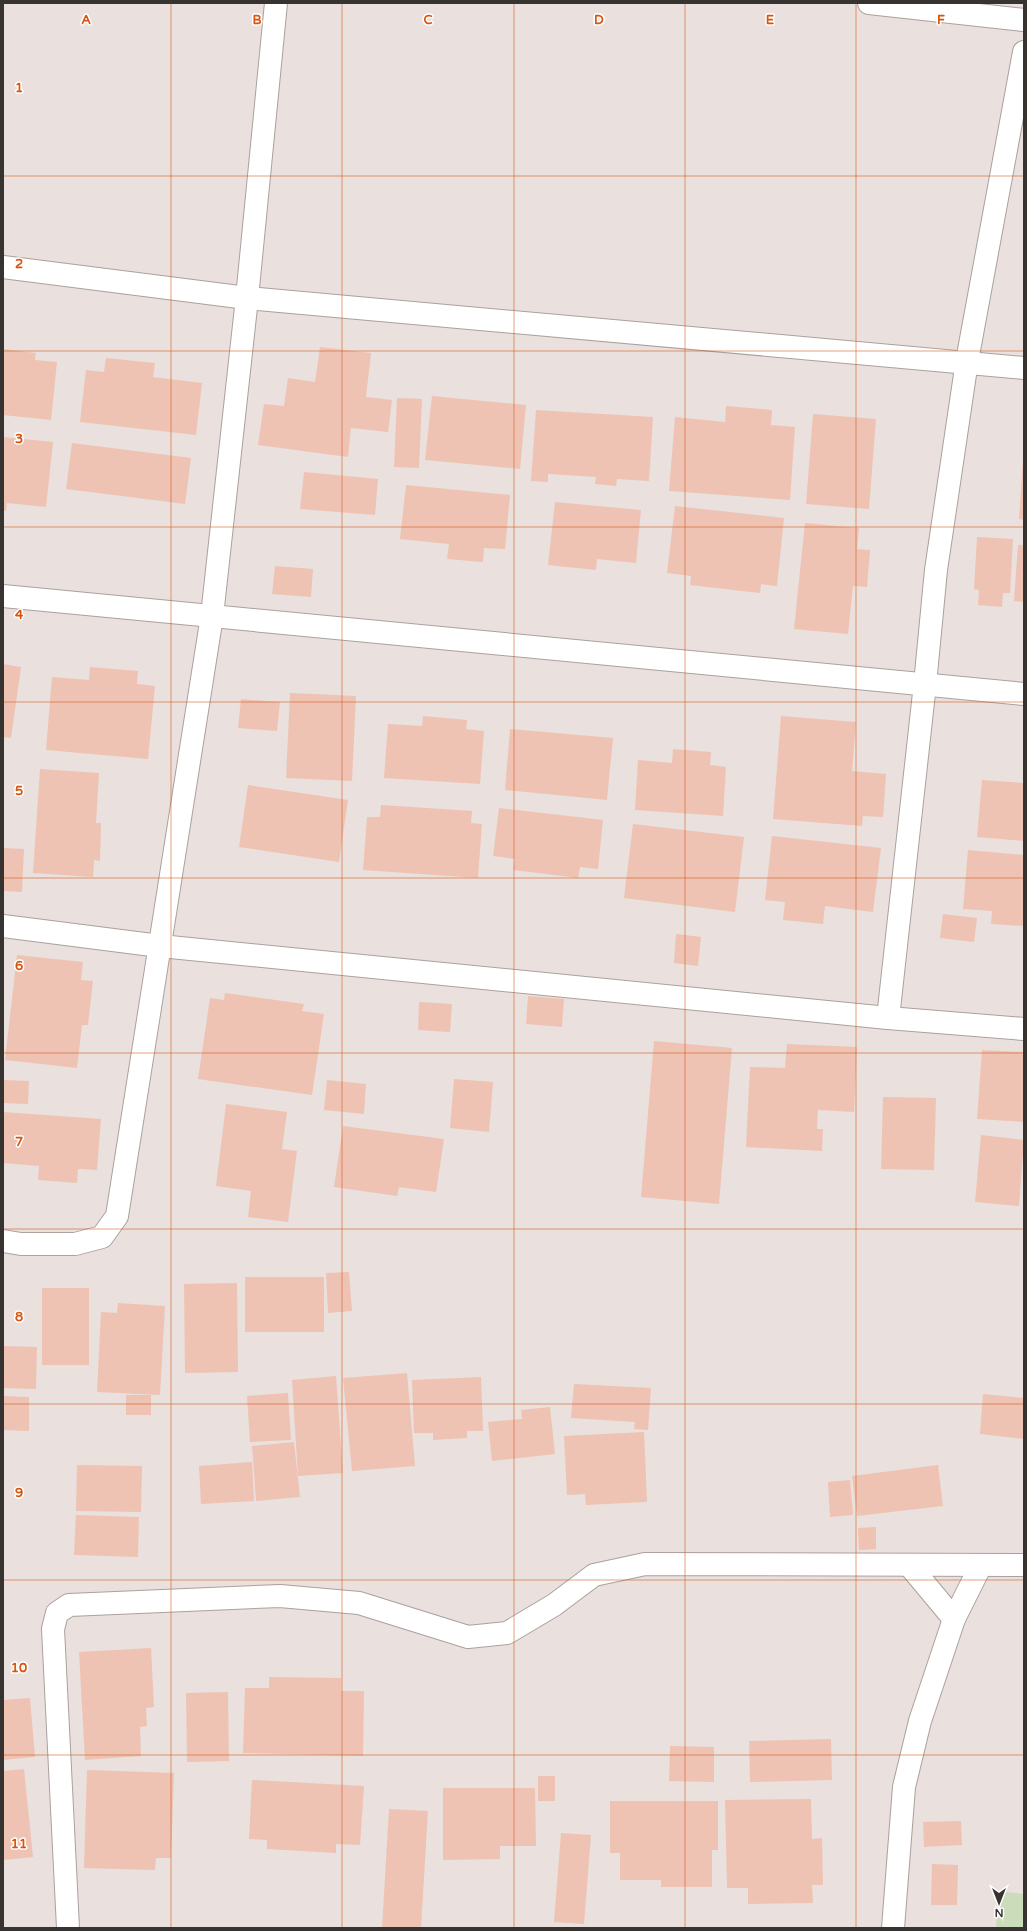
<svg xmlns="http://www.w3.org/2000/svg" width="1027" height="1931" viewBox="0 0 1027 1931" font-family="'Varela Round',sans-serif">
  <rect width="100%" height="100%" fill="#eae0dd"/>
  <!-- green -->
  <path fill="#cadcb9" d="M998,1891L1024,1894V1928H996Z"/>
  <!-- building -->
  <g fill="#eec3b3">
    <path d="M320,347L371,353L366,397L392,400L388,432L351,428L348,457L258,445L264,404L284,406L288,378L315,382Z"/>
    <path d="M3,349L36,353L35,360L57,362L51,420L3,415Z"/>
    <path d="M106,358L155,363L153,377L202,383L196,435L80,422L86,370L104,372Z"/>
    <path d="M432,396L526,405L520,469L425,460Z"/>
    <path d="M397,398L422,399L419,468L394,467Z"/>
    <path d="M726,406L772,410L771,425L795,427L790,500L669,491L675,417L725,422Z"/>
    <path d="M536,410L653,417L649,481L617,479L616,486L595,484L596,477L548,474V482L531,481Z"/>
    <path d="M813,414L876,419L869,509L806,504Z"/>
    <path d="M3,437L53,442L46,507L7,503L6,511H3Z"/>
    <path d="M72,443L191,458L185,504L66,489Z"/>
    <path d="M1023,459H1024V520L1019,519Z"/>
    <path d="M304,472L378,479L375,515L300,509Z"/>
    <path d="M406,485L510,495L505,549L484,548L483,562L447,559L449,544L400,539Z"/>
    <path d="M555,502L641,510L636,563L597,559L596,570L548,565Z"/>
    <path d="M675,506L784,518L777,586L761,584L760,593L690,585L691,576L667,573Z"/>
    <path d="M805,523L859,528L857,549L870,550L867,587L853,586L848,634L794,629Z"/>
    <path d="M977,537L1013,539L1010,593H1003L1002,607L978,605L979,590L974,589Z"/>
    <path d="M1018,545H1024V602L1014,601Z"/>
    <path d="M275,566L313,569L311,597L272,594Z"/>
    <path d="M3,664L21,667L11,738L3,737Z"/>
    <path d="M90,667L138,671L137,684L155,686L148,759L46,750L52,677L89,680Z"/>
    <path d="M290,693L356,696L352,781L286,778Z"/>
    <path d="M241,699L280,702L277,731L238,728Z"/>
    <path d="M423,716L467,720L466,729L484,731L480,784L384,778L388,724L422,726Z"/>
    <path d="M781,716L856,722L852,771L886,774L883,817L863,816L862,826L773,819Z"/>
    <path d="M510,729L613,738L607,800L505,790Z"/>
    <path d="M673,749L711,752L710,765L726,767L723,816L635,810L638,760L672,763Z"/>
    <path d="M40,769L99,773L96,823H101L100,861L94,860L93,877L33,873Z"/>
    <path d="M982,780L1024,783V841L977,837Z"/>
    <path d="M248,785L348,800L339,862L239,847Z"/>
    <path d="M381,805L472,811L471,823L482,824L478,878L363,870L367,817H380Z"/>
    <path d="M499,808L603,820L598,869L580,867L578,878L513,870L515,859L493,856Z"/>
    <path d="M633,824L744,837L735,912L624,898Z"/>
    <path d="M772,836L881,848L873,912L825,906L823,924L783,920L785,902L765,900Z"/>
    <path d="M3,848L24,849L22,892L3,891Z"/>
    <path d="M968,850L1024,855V926L991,924L992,911L963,909Z"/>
    <path d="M943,914L977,918L974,942L940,938Z"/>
    <path d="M676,934L701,937L698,966L674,963Z"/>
    <path d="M17,955L83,962L81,980L93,981L88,1025H82L77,1068L5,1060Z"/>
    <path d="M225,993L304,1004L302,1011L324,1014L312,1095L198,1079L210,998L224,1000Z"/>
    <path d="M528,996L564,999L562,1027L526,1024Z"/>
    <path d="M419,1002L452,1004L450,1032L418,1030Z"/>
    <path d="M654,1041L732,1048L719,1204L641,1197Z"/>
    <path d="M787,1044L857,1047L854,1112L818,1110L817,1129H823L822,1151L746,1147L750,1067L785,1068Z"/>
    <path d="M982,1050L1024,1052V1122L977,1119Z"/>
    <path d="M454,1079L493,1082L489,1132L450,1128Z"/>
    <path d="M3,1080L29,1081L28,1104L3,1103Z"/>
    <path d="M327,1080L366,1084L364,1114L324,1110Z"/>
    <path d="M883,1097L936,1098L934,1170L881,1169Z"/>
    <path d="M226,1104L287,1112L282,1149L297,1151L288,1222L248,1217L251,1191L216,1186Z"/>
    <path d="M3,1112L101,1119L97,1170L78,1169L77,1183L38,1180L39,1166L3,1163Z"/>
    <path d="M343,1126L444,1139L436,1192L399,1187L397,1196L334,1187Z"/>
    <path d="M981,1135L1024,1140L1019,1206L975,1202Z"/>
    <path d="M349,1272L352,1311L328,1313L326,1273Z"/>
    <rect x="245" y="1277" width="79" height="55"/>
    <path d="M237,1283L238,1372L185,1373L184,1284Z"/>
    <rect x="42" y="1288" width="47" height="77"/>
    <path d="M118,1303L165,1306L160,1395L97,1392L101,1312L117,1313Z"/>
    <path d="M3,1346L37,1347L36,1389L3,1388Z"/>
    <path d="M407,1373L415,1466L352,1471L343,1378Z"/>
    <path d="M336,1376L343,1473L298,1476L292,1380Z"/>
    <path d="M481,1377L483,1431H467V1438L433,1440V1433H414L412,1380Z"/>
    <path d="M574,1384L651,1388L648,1430L634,1429L635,1422L571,1418Z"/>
    <path d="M288,1393L291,1440L250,1442L247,1396Z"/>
    <path d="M983,1394L1024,1398V1439L980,1434Z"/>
    <rect x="126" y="1395" width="25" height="20"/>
    <path d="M3,1396L29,1397V1431L3,1430Z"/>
    <path d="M550,1407L555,1454L492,1461L488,1422L522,1419L521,1410Z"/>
    <path d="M644,1432L647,1502L586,1505L585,1494L567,1495L564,1436Z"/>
    <path d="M294,1442L300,1497L256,1501L252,1446Z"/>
    <path d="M252,1462L254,1501L201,1504L199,1466Z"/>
    <path d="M77,1465L142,1466L141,1512L76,1511Z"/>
    <path d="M938,1465L943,1506L857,1516L852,1476Z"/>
    <path d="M850,1480L853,1515L830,1517L828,1482Z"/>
    <path d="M76,1515L139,1517L138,1557L74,1555Z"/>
    <path d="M876,1527V1549L859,1550L858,1528Z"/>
    <path d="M151,1648L154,1707L146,1708L147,1726L140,1727L141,1756L85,1760L79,1652Z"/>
    <path d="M269,1677L341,1678V1691H364L363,1756L243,1753L245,1688H269Z"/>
    <path d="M228,1692L229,1761L187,1762L186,1693Z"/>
    <path d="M30,1698L35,1757L3,1760V1700Z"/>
    <path d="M831,1739L832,1780L750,1782L749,1741Z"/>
    <path d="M670,1746L714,1747V1782L669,1781Z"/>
    <path d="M24,1769L33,1857L3,1860V1771Z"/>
    <path d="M87,1770L174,1773L171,1858H156L155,1870L84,1868Z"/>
    <rect x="538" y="1776" width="17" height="25"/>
    <path d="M252,1780L364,1786L360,1845L336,1844V1853L267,1849V1840L249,1839Z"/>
    <path d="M443,1788H535L536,1846H500V1859L443,1860Z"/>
    <path d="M811,1799L812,1839L822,1838L823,1885H812L813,1903L748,1904V1888H727L725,1800Z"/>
    <path d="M610,1801H718V1850H712V1887H661V1880H620V1853H610Z"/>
    <path d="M389,1809L428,1811L421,1928H382Z"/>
    <path d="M961,1821L962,1845L924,1847L923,1822Z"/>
    <path d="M561,1833L591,1835L584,1924L554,1922Z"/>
    <path d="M932,1864L958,1865L957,1905H931Z"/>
  </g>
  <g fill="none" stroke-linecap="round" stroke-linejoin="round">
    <!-- minor casing -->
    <g stroke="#aaa19d" stroke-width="24">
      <g id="minor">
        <path d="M869,3L1024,20"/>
        <path d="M3,267L247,298L1024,368"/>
        <path d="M3,596L1024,694"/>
        <path d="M3,926L160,946L888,1018L1024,1029"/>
        <path d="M888,1018L925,684L936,570L967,361L1024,52"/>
        <path d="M3,1241L21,1244H75L102,1237L117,1216L212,616L247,298L276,3"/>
        <path d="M909,1565L954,1619"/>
        <path d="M68,1928L53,1629L57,1613L69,1605L280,1596L359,1603L468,1637L507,1633L554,1605L594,1575L645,1564L1024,1565"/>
        <path d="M893,1928L904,1787L920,1721L954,1619L981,1565"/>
      </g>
    </g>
    <!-- minor -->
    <use href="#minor" stroke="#fff" stroke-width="22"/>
  </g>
  <!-- grid -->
  <path fill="none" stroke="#d65510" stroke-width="1" stroke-opacity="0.55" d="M171,3V1928M342,3V1928M514,3V1928M685,3V1928M856,3V1928M3,176H1024M3,351H1024M3,527H1024M3,702H1024M3,878H1024M3,1053H1024M3,1229H1024M3,1404H1024M3,1580H1024M3,1755H1024"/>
  <g font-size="13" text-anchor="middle" font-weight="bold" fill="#d65510" stroke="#fff" stroke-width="3" stroke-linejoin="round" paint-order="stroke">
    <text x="86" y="24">A</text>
    <text x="257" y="24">B</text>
    <text x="428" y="24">C</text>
    <text x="599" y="24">D</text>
    <text x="770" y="24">E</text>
    <text x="941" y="24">F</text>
    <text x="19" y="92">1</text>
    <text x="19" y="268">2</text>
    <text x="19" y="443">3</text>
    <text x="19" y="619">4</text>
    <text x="19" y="795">5</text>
    <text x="19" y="970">6</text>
    <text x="19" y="1146">7</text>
    <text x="19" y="1321">8</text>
    <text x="19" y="1497">9</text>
    <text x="19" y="1672">10</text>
    <text x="19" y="1848">11</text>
  </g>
  <!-- border -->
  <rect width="1027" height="1931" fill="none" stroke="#373331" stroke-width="8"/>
  <!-- north arrow -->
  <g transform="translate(999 1903) rotate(180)" stroke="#ffffff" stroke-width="3" paint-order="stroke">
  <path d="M0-3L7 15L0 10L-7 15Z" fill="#373331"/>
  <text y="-6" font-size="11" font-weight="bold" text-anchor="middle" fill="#373331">N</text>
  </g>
</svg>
